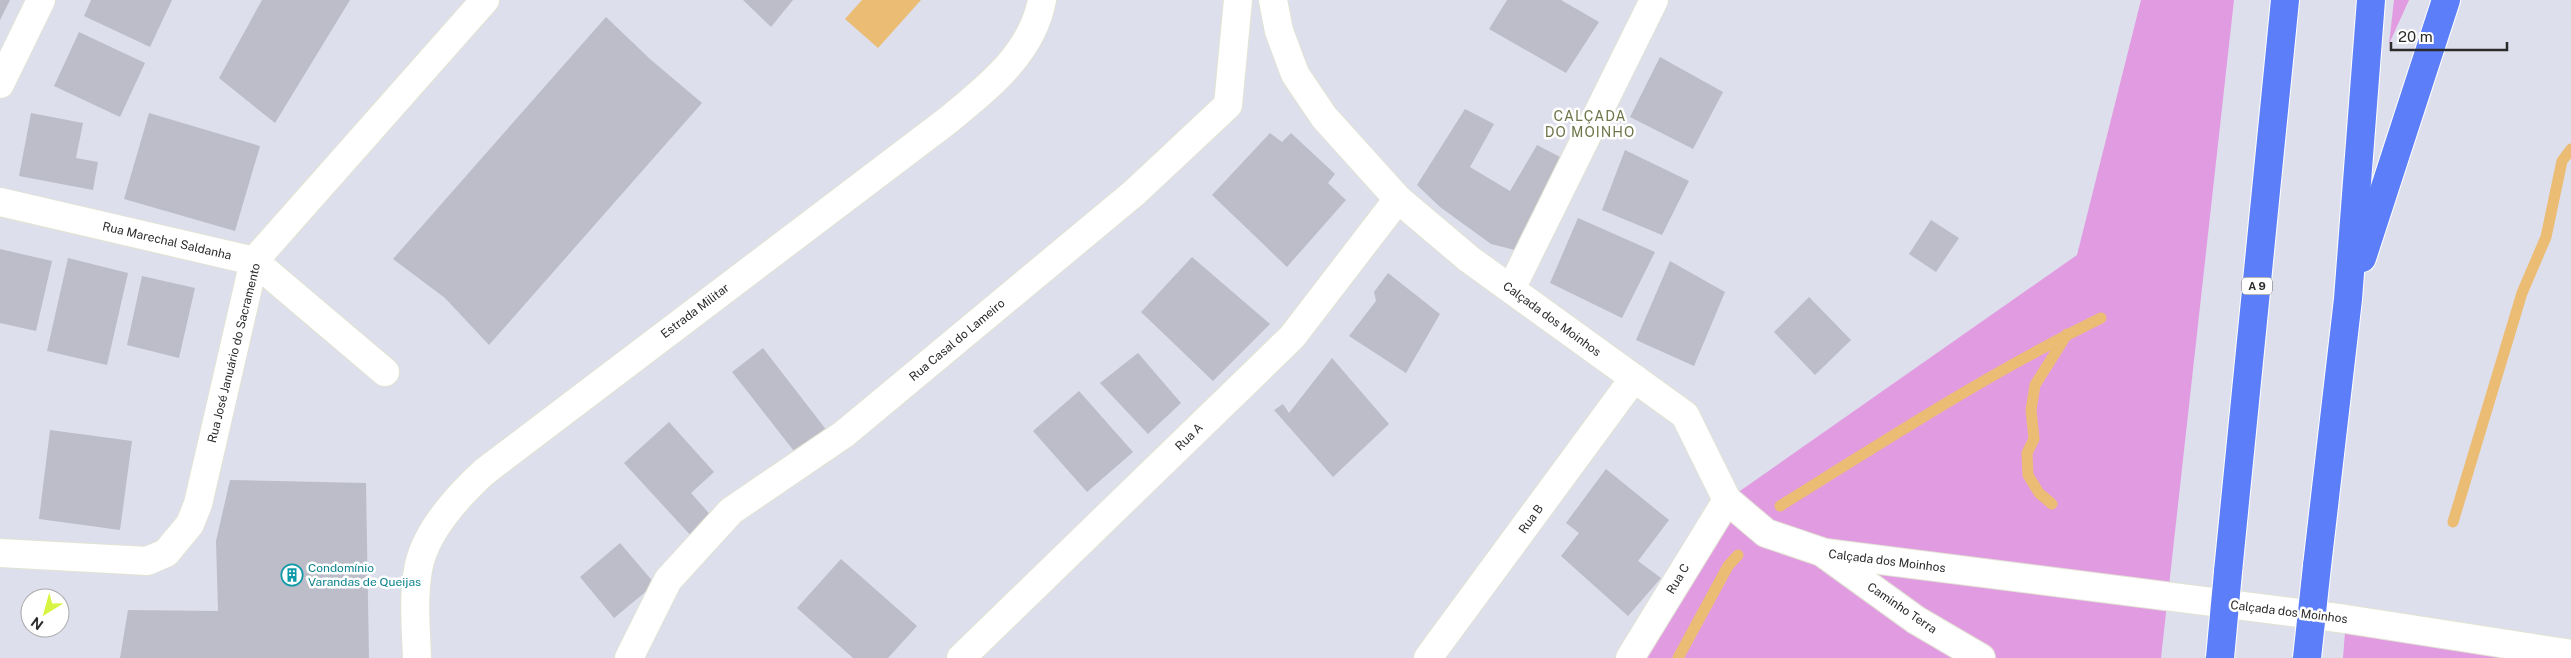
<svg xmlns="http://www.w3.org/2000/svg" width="2571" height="658" viewBox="0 0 2571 658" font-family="'Public Sans',sans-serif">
  <rect width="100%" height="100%" fill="#dedfec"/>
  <!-- green -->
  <g fill="#e19ce1">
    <path d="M2141,0H2234L2161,658H1620L1727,500L2077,255Z"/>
    <path d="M2394,0H2409L2389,44Z"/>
    <path d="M2346,619L2571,658H2343Z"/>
  </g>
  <!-- water -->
  <path fill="#ebbc74" d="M862,0H921L878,48L845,19Z"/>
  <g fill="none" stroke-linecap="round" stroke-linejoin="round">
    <!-- stream -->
    <g stroke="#ebbc74" stroke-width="11">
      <path d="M2052,504L2039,493L2028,475L2027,453L2034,439L2031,410L2035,385L2067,334"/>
      <path d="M1780,506C1886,440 1989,373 2101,318"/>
      <path d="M2453,522L2522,293L2546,237L2562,161L2571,149"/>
      <path d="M1678,658L1728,566L1738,555"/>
    </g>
  </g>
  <!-- building -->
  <g fill="#bcbdc8">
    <path d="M0,0H10L0,20Z"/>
    <path d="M91,0H172L150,47L84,16Z"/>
    <path d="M262,0H350L275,123L219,78Z"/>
    <path d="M743,0H793L771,27Z"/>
    <path d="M1507,0H1561L1599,22L1566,73L1489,29Z"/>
    <path d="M606,17L650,59L702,103L489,345L445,298L393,259Z"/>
    <path d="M79,32L145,63L120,117L54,86Z"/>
    <path d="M1660,57L1723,92L1693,149L1630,117Z"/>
    <path d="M1465,109L1494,124L1470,167L1510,191L1537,145L1566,160L1515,250L1491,244L1440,207L1417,185Z"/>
    <path d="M31,113L83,123L76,158L98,162L93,190L19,176Z"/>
    <path d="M149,113L260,146L235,231L124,199Z"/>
    <path d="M1270,133L1282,142L1291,133L1335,174L1328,183L1346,200L1287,267L1212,195Z"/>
    <path d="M1625,150L1689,181L1662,235L1602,210Z"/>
    <path d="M1578,218L1655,252L1622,318L1550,283Z"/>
    <path d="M1931,220L1959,238L1936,272L1909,254Z"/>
    <path d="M0,249L52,261L36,331L0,323Z"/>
    <path d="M1192,257L1270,324L1213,381L1141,312Z"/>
    <path d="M68,258L128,273L107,365L47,351Z"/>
    <path d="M1670,261L1725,292L1694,366L1636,340Z"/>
    <path d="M1388,273L1440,314L1406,373L1349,336L1376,301L1374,292Z"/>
    <path d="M142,276L195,288L179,358L127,345Z"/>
    <path d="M1809,297L1851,340L1815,375L1774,332Z"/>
    <path d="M763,348L831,436L801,460L732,372Z"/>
    <path d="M1138,353L1181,403L1148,434L1100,383Z"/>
    <path d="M1332,358L1389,424L1333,477L1274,410L1283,404L1289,413Z"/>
    <path d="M1079,391L1133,452L1087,492L1033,431Z"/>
    <path d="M669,422L714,472L691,493L714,519L693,538L624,463Z"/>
    <path d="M50,430L132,441L120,530L39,519Z"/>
    <path d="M1606,469L1669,520L1638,561L1661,578L1628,616L1561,556L1579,533L1566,523Z"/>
    <path d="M230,480L366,483L369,658H120L128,610L218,611L216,541Z"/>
    <path d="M620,543L655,584L614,618L580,577Z"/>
    <path d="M841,559L917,626L888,658H853L797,608Z"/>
  </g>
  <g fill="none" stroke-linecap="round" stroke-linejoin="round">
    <!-- minor casing -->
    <g stroke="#e1e3d3" stroke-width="30">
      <g id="minor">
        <path d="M1273,0L1279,31L1295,74L1324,117L1398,199L1469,259L1685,415L1727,500L1766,533L1825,553L2346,619L2571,654"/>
        <path d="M0,84L41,0"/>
        <path d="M0,202L254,261L385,372"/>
        <path d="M1511,289L1654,0"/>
        <path d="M0,553L147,561L166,553L190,524L198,504L254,261L485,0"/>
        <path d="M1826,555L1916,620L1981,658"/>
        <path d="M629,658L668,580L731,511L844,434L1134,193L1228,105L1238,0"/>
        <path d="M961,658L1292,337L1398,199"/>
        <path d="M1428,658L1634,378"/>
        <path d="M1630,658L1727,500"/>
      </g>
    </g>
    <!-- tertiary casing -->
    <g stroke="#e1e3d3" stroke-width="30">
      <path id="tertiary" d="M417,658C416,629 413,599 418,570C424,533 458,496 484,472L947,121C987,88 1032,54 1042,0"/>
    </g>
    <!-- motorway casing -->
    <g stroke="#fff" stroke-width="30">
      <g id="motorway">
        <path d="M2362,258L2446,0"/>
        <path d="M2317,566L2348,299L2371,0"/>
        <path d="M2228,572L2285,0"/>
      </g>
    </g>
    <!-- minor -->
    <use href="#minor" stroke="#fff" stroke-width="28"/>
    <!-- tertiary -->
    <use href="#tertiary" stroke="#fff" stroke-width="28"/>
    <!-- motorway -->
    <use href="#motorway" stroke="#5c7ff9" stroke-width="28"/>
    <!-- motorway-bridge casing -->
    <g stroke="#fff" stroke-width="30" stroke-linecap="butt">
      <g id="motorway-bridge">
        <path d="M2220,658L2228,572"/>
        <path d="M2307,658L2317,566"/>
      </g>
    </g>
    <!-- motorway-bridge -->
    <use href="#motorway-bridge" stroke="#5c7ff9" stroke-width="28"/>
  </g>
  <!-- icons -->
  <defs>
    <g id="building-ring" transform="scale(1.125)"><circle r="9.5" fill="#fff" stroke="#0f9aa8" stroke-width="1.5"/><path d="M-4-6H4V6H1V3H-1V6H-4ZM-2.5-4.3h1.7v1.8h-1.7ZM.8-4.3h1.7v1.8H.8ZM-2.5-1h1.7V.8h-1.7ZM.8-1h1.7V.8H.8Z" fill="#0f9aa8"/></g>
  </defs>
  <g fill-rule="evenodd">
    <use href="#building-ring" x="292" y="575"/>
  </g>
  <g text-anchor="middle" stroke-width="5" stroke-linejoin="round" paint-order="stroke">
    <!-- shield labels -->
    <rect fill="#fff" stroke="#6b6b6b" stroke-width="1" x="2242" y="277.5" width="30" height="17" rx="4"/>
    <g font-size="11" font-weight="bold" fill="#2b2b2b">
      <text x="2257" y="290">A 9</text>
    </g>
    <!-- street labels -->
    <g font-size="12" fill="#2b2b2b" stroke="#fff">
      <text transform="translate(167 241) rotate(13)" y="4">Rua Marechal Saldanha</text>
      <text transform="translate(695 311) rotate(-37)" y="4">Estrada Militar</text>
      <text transform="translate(1552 319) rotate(36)" y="4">Calçada dos Moinhos</text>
      <text transform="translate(957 340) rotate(-40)" y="4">Rua Casal do Lameiro</text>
      <text transform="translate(234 353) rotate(-76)" y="4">Rua José Januário do Sacramento</text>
      <text transform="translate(1189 437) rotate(-44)" y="4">Rua A</text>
      <text transform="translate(1531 519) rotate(-54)" y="4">Rua B</text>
      <text transform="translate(1887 561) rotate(7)" y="4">Calçada dos Moinhos</text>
      <text transform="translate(1678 579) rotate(-59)" y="4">Rua C</text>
      <text transform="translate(1902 608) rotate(34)" y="4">Caminho Terra</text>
      <text transform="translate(2289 612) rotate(7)" y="4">Calçada dos Moinhos</text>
    </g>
    <!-- culture labels -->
    <g font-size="12" fill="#0d838f" stroke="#fff" text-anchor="start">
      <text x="308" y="572">Condomínio<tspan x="308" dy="14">Varandas de Queijas</tspan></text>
    </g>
    <!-- neighbourhood labels -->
    <g font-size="14" letter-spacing="1" fill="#6e764a" stroke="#fff">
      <text x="1590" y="121">CALÇADA<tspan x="1590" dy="16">DO MOINHO</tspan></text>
    </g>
  </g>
  <!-- north arrow -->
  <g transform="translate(45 613) rotate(217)"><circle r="24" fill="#ffffff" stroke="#aaaaaa"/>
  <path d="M0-4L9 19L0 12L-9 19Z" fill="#d8f443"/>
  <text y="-8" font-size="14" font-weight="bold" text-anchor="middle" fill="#2b2b2b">N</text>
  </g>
  <!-- scale -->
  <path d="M2391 42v8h116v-8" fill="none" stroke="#2b2b2b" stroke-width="2.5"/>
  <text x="2398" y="42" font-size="15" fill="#2b2b2b" stroke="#ffffff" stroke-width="4" paint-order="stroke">20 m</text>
</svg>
